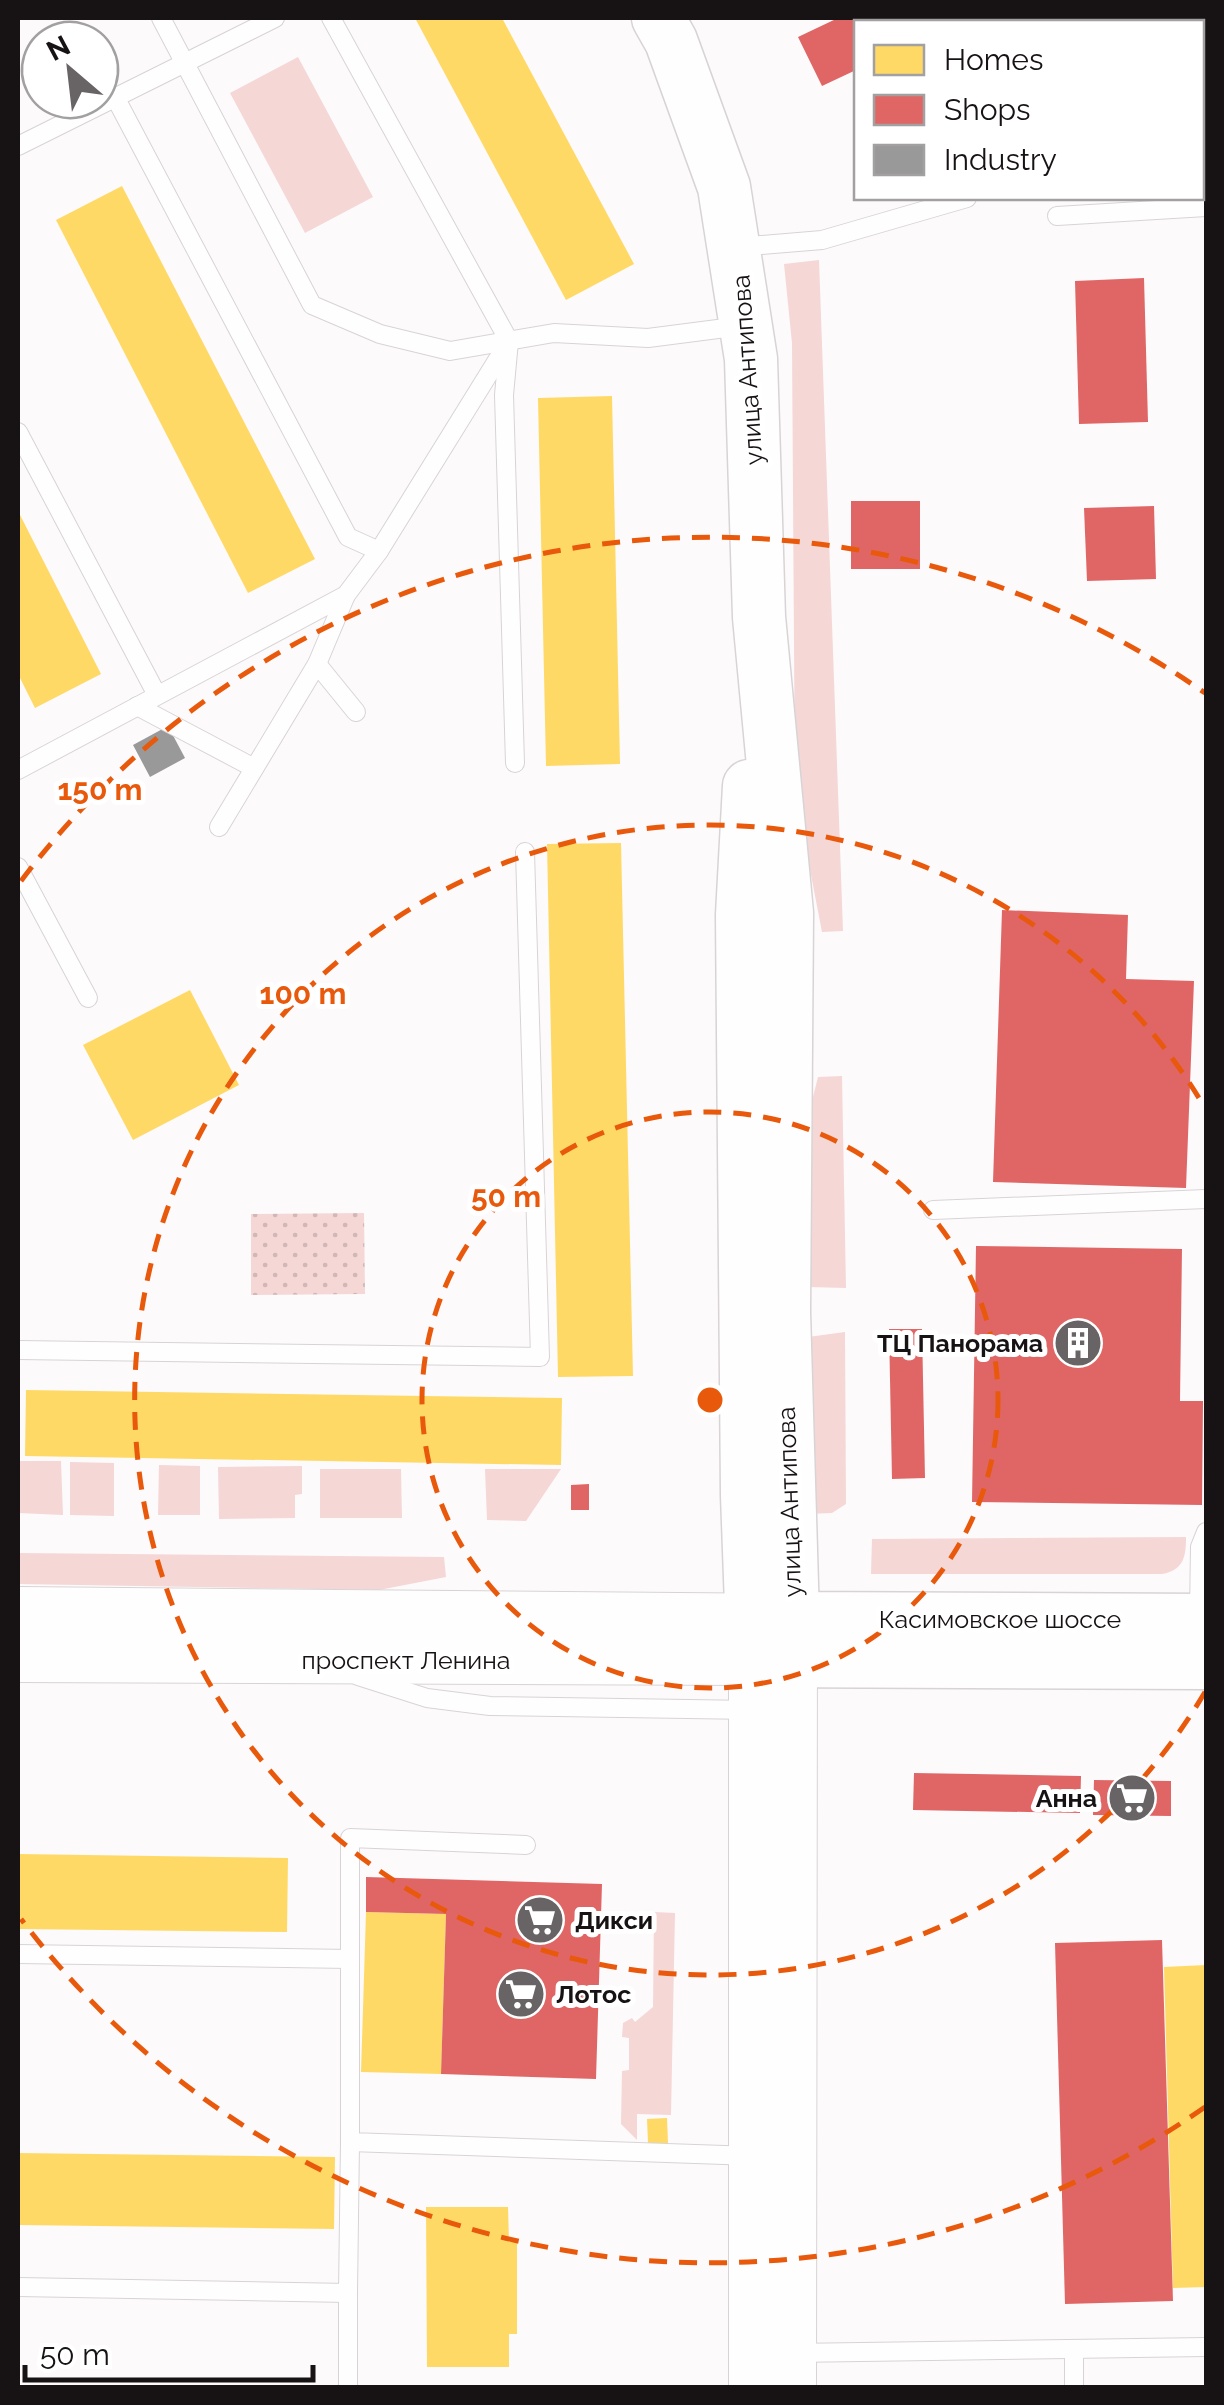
<svg xmlns="http://www.w3.org/2000/svg" width="1224" height="2405" viewBox="0 0 1224 2405" font-family="Raleway,sans-serif">
  <defs>
    <pattern id="park-dots" width="8" height="8" patternUnits="userSpaceOnUse" patternTransform="scale(2.5)"><rect width="8" height="8" fill="#f5d7d6"/><path d="M2 2h.1M6 6h.1" fill="none" stroke="#d1b8b7" stroke-width="1.8" stroke-linecap="round"/></pattern>
  </defs>
  <rect width="100%" height="100%" fill="#fdfafb"/>
  <!-- green -->
  <g fill="#f5d7d6">
    <path d="M298,57L373,197L305,233L230,93Z"/>
    <path d="M819,260L843,931L822,932L795,792L792,343L784,264Z"/>
    <path d="M842,1076L846,1288L808,1287L801,1145L818,1077Z"/>
    <path d="M845,1332L846,1504L832,1513L807,1514L808,1337Z"/>
    <path d="M18,1461H61L63,1515L18,1513Z"/>
    <path d="M70,1462L114,1463V1516L70,1515Z"/>
    <path d="M159,1465L200,1466V1515H158Z"/>
    <path d="M302,1466V1494L295,1495V1518L219,1519L218,1467Z"/>
    <path d="M320,1469H401L402,1518H320Z"/>
    <path d="M485,1469H561L526,1521L487,1520Z"/>
    <path d="M1186,1537C1186,1556 1184,1570 1162,1574H871L872,1539Z"/>
    <path d="M18,1553L444,1557L446,1577L379,1590L18,1584Z"/>
    <path d="M654,1912L675,1913L671,2115L637,2114V2140L621,2124L622,2071L629,2070V2038L622,2037L623,2023L632,2018L635,2022L653,2007Z"/>
  </g>
  <!-- park -->
  <path fill="url(#park-dots)" d="M364,1213L365,1294L251,1295V1214Z"/>
  <!-- homes -->
  <g fill="#ffd966">
    <path d="M415,18H502L634,264L566,300Z"/>
    <path d="M122,186L315,559L248,593L56,220Z"/>
    <path d="M612,396L620,764L546,766L538,398Z"/>
    <path d="M18,511L101,674L35,708L18,674Z"/>
    <path d="M621,843L633,1376L558,1377L547,844Z"/>
    <path d="M190,990L239,1085L133,1140L83,1045Z"/>
    <path d="M26,1390L562,1398L561,1465L25,1456Z"/>
    <path d="M18,1854L288,1858L287,1932L18,1929Z"/>
    <path d="M366,1912L446,1914L441,2074L361,2072Z"/>
    <path d="M1206,1965V2287L1173,2288L1164,1967Z"/>
    <path d="M667,2118L668,2143H648L647,2119Z"/>
    <path d="M18,2153L335,2157L334,2229L18,2225Z"/>
    <path d="M426,2207H508L509,2242H517V2334H509V2367H427Z"/>
  </g>
  <!-- shops -->
  <g fill="#e06666">
    <path d="M838,18H942L945,22H856V70L822,86L798,37Z"/>
    <rect x="1202" y="136" width="4" height="30"/>
    <path d="M1144,278L1148,422L1079,424L1075,281Z"/>
    <rect x="851" y="501" width="69" height="68"/>
    <path d="M1154,506L1156,579L1087,581L1084,508Z"/>
    <path d="M1002,910L1128,915L1126,979L1194,981L1186,1188L993,1182Z"/>
    <path d="M976,1246L1182,1249L1180,1401H1203L1202,1505L972,1502Z"/>
    <path d="M889,1329H922L925,1478L892,1479Z"/>
    <path d="M589,1484V1510H571V1485Z"/>
    <path d="M914,1773L1081,1776L1080,1813L913,1810Z"/>
    <path d="M1094,1780L1171,1781V1816L1093,1815Z"/>
    <path d="M366,1877L602,1884L596,2079L441,2074L446,1914L366,1912Z"/>
    <path d="M1162,1940L1173,2301L1065,2304L1055,1943Z"/>
  </g>
  <!-- industry -->
  <g fill="#999">
    <path d="M1099,18H1179L1169,22H1102Z"/>
    <path d="M168,726L185,758L150,777L133,745Z"/>
  </g>
  <g fill="none" stroke-linecap="round" stroke-linejoin="round">
    <!-- lane casing -->
    <g stroke="#d8d4d6" stroke-width="20">
      <g id="lane">
        <path d="M161,18L312,305L380,334L450,351L554,333L648,338L741,326"/>
        <path d="M331,18L509,341L504,395L515,763"/>
        <path d="M1074,18L1076,22"/>
        <path d="M1202,24L1206,32L1202,35"/>
        <path d="M115,97L348,537L379,551"/>
        <path d="M1202,115H1206"/>
        <path d="M18,146L275,18"/>
        <path d="M1057,216L1206,207"/>
        <path d="M737,247L822,240L967,198"/>
        <path d="M18,432L157,695"/>
        <path d="M317,664L356,712"/>
        <path d="M137,706L254,768"/>
        <path d="M18,770L346,595L379,551L506,346"/>
        <path d="M219,827L317,664L346,595"/>
        <path d="M18,867L88,998"/>
        <path d="M933,1210L1206,1199"/>
        <path d="M18,1350L540,1357L525,852"/>
        <path d="M1199,1615L1200,1547L1206,1532"/>
        <path d="M358,1676L427,1698L490,1706L753,1710"/>
        <path d="M526,1845L350,1838V2142L753,2156"/>
        <path d="M18,1954L350,1959"/>
        <path d="M18,2287L348,2293L350,2142"/>
        <path d="M348,2293V2388"/>
        <path d="M1074,2349V2388"/>
        <path d="M792,2353L1206,2347"/>
      </g>
    </g>
    <!-- secondary casing -->
    <g stroke="#d8d4d6" stroke-width="50">
      <g id="secondary">
        <path d="M18,1611L793,1618L792,2388"/>
        <path d="M18,1658L753,1661V2388"/>
      </g>
    </g>
    <!-- primary casing -->
    <g stroke="#d8d4d6" stroke-width="55">
      <g id="primary">
        <path d="M658,18L671,41L724,187L751,359L759,617L787,913L784,1312L793,1618L1206,1620"/>
        <path d="M749,786L742,915L747,1495L753,1661L1206,1663"/>
      </g>
    </g>
    <!-- lane -->
    <use href="#lane" stroke="#fffefe" stroke-width="18"/>
    <!-- secondary -->
    <use href="#secondary" stroke="#fffefe" stroke-width="48"/>
    <!-- primary -->
    <use href="#primary" stroke="#fffefe" stroke-width="52"/>
  </g>
  <!-- distance rings -->
  <g fill="none" stroke="#e8590c" stroke-width="5" stroke-dasharray="18 12">
    <circle cx="710" cy="1400" r="288"/>
    <path d="M1205 1692A575 575 0 1 1 1205 1108"/>
    <path d="M1205 2107A863 863 0 0 1 21 1919M21 881A863 863 0 0 1 1205 693"/>
  </g>
  <!-- icons -->
  <defs>
    <g id="building-disc" transform="scale(2.5)"><circle r="9.5" fill="#686365" stroke="#fff"/><path d="M-4-6H4V6H1V3H-1V6H-4ZM-2.5-4.3h1.7v1.8h-1.7ZM.8-4.3h1.7v1.8H.8ZM-2.5-1h1.7V.8h-1.7ZM.8-1h1.7V.8H.8Z" fill="#fff"/></g>
    <g id="supermarket-disc" transform="scale(2.5)"><circle r="9.5" fill="#686365" stroke="#fff"/><path d="M-6-5.5h2.5l.6 2H6L4.5 2H-2.5L-4.4-4H-6ZM-1.5 3.2a1.3 1.3 0 1 0 .1 0ZM3 3.2a1.3 1.3 0 1 0 .1 0Z" fill="#fff"/></g>
  </defs>
  <g fill-rule="evenodd">
    <use href="#building-disc" x="1078" y="1343"/>
    <use href="#supermarket-disc" x="1132" y="1798"/>
    <use href="#supermarket-disc" x="540" y="1920"/>
    <use href="#supermarket-disc" x="521" y="1994"/>
  </g>
  <g text-anchor="middle" stroke-width="10" stroke-linejoin="round" paint-order="stroke">
    <!-- street labels -->
    <g font-size="25" fill="#171214" stroke="#fff">
      <text transform="translate(747 370) rotate(-94)" y="9">улица Антипова</text>
      <text transform="translate(789 1502) rotate(-92)" y="9">улица Антипова</text>
      <text x="1000" y="1628">Касимовское шоссе</text>
      <text x="406" y="1669">проспект Ленина</text>
    </g>
    <!-- poi labels -->
    <g font-size="25" font-weight="bold" fill="#171214" stroke="#fff" text-anchor="end">
      <text x="1043" y="1352">ТЦ Панорама</text>
      <text x="1097" y="1807">Анна</text>
      <text x="575" y="1929" text-anchor="start">Дикси</text>
      <text x="556" y="2003" text-anchor="start">Лотос</text>
    </g>
  </g>
  <circle cx="710" cy="1400" r="15" fill="#e8590c" stroke="#fff" stroke-width="5"/>
  <g font-size="30" text-anchor="middle" font-weight="bold" fill="#e8590c" stroke="#fff" stroke-width="10" stroke-linejoin="round" paint-order="stroke">
    <text x="100" y="800">150 m</text>
    <text x="303" y="1004">100 m</text>
    <text x="506" y="1207">50 m</text>
  </g>
  <!-- border -->
  <rect width="1224" height="2405" fill="none" stroke="#171214" stroke-width="40"/>
  <!-- legend -->
  <rect x="854" y="20" width="350" height="180" fill="#ffffff" stroke="#a2a0a1" stroke-width="2.5"/>
  <rect x="874" y="45" width="50" height="30" fill="#ffd966" stroke="#a2a0a1" stroke-width="2.5"/>
  <text x="944" y="70" font-size="30" fill="#171214">Homes</text>
  <rect x="874" y="95" width="50" height="30" fill="#e06666" stroke="#a2a0a1" stroke-width="2.5"/>
  <text x="944" y="120" font-size="30" fill="#171214">Shops</text>
  <rect x="874" y="145" width="50" height="30" fill="#999999" stroke="#a2a0a1" stroke-width="2.5"/>
  <text x="944" y="170" font-size="30" fill="#171214">Industry</text>
  <!-- north arrow -->
  <g transform="translate(70 70) rotate(332)"><circle r="48" fill="#ffffff" stroke="#a2a0a1" stroke-width="2.5"/>
  <path d="M0-8L18 38L0 25L-18 38Z" fill="#686365"/>
  <text y="-15" font-size="28" font-weight="bold" text-anchor="middle" fill="#171214">N</text>
  </g>
  <!-- scale -->
  <path d="M25 2365v15h288v-15" fill="none" stroke="#171214" stroke-width="5"/>
  <text x="40" y="2365" font-size="30" fill="#171214" stroke="#ffffff" stroke-width="8" paint-order="stroke">50 m</text>
</svg>
